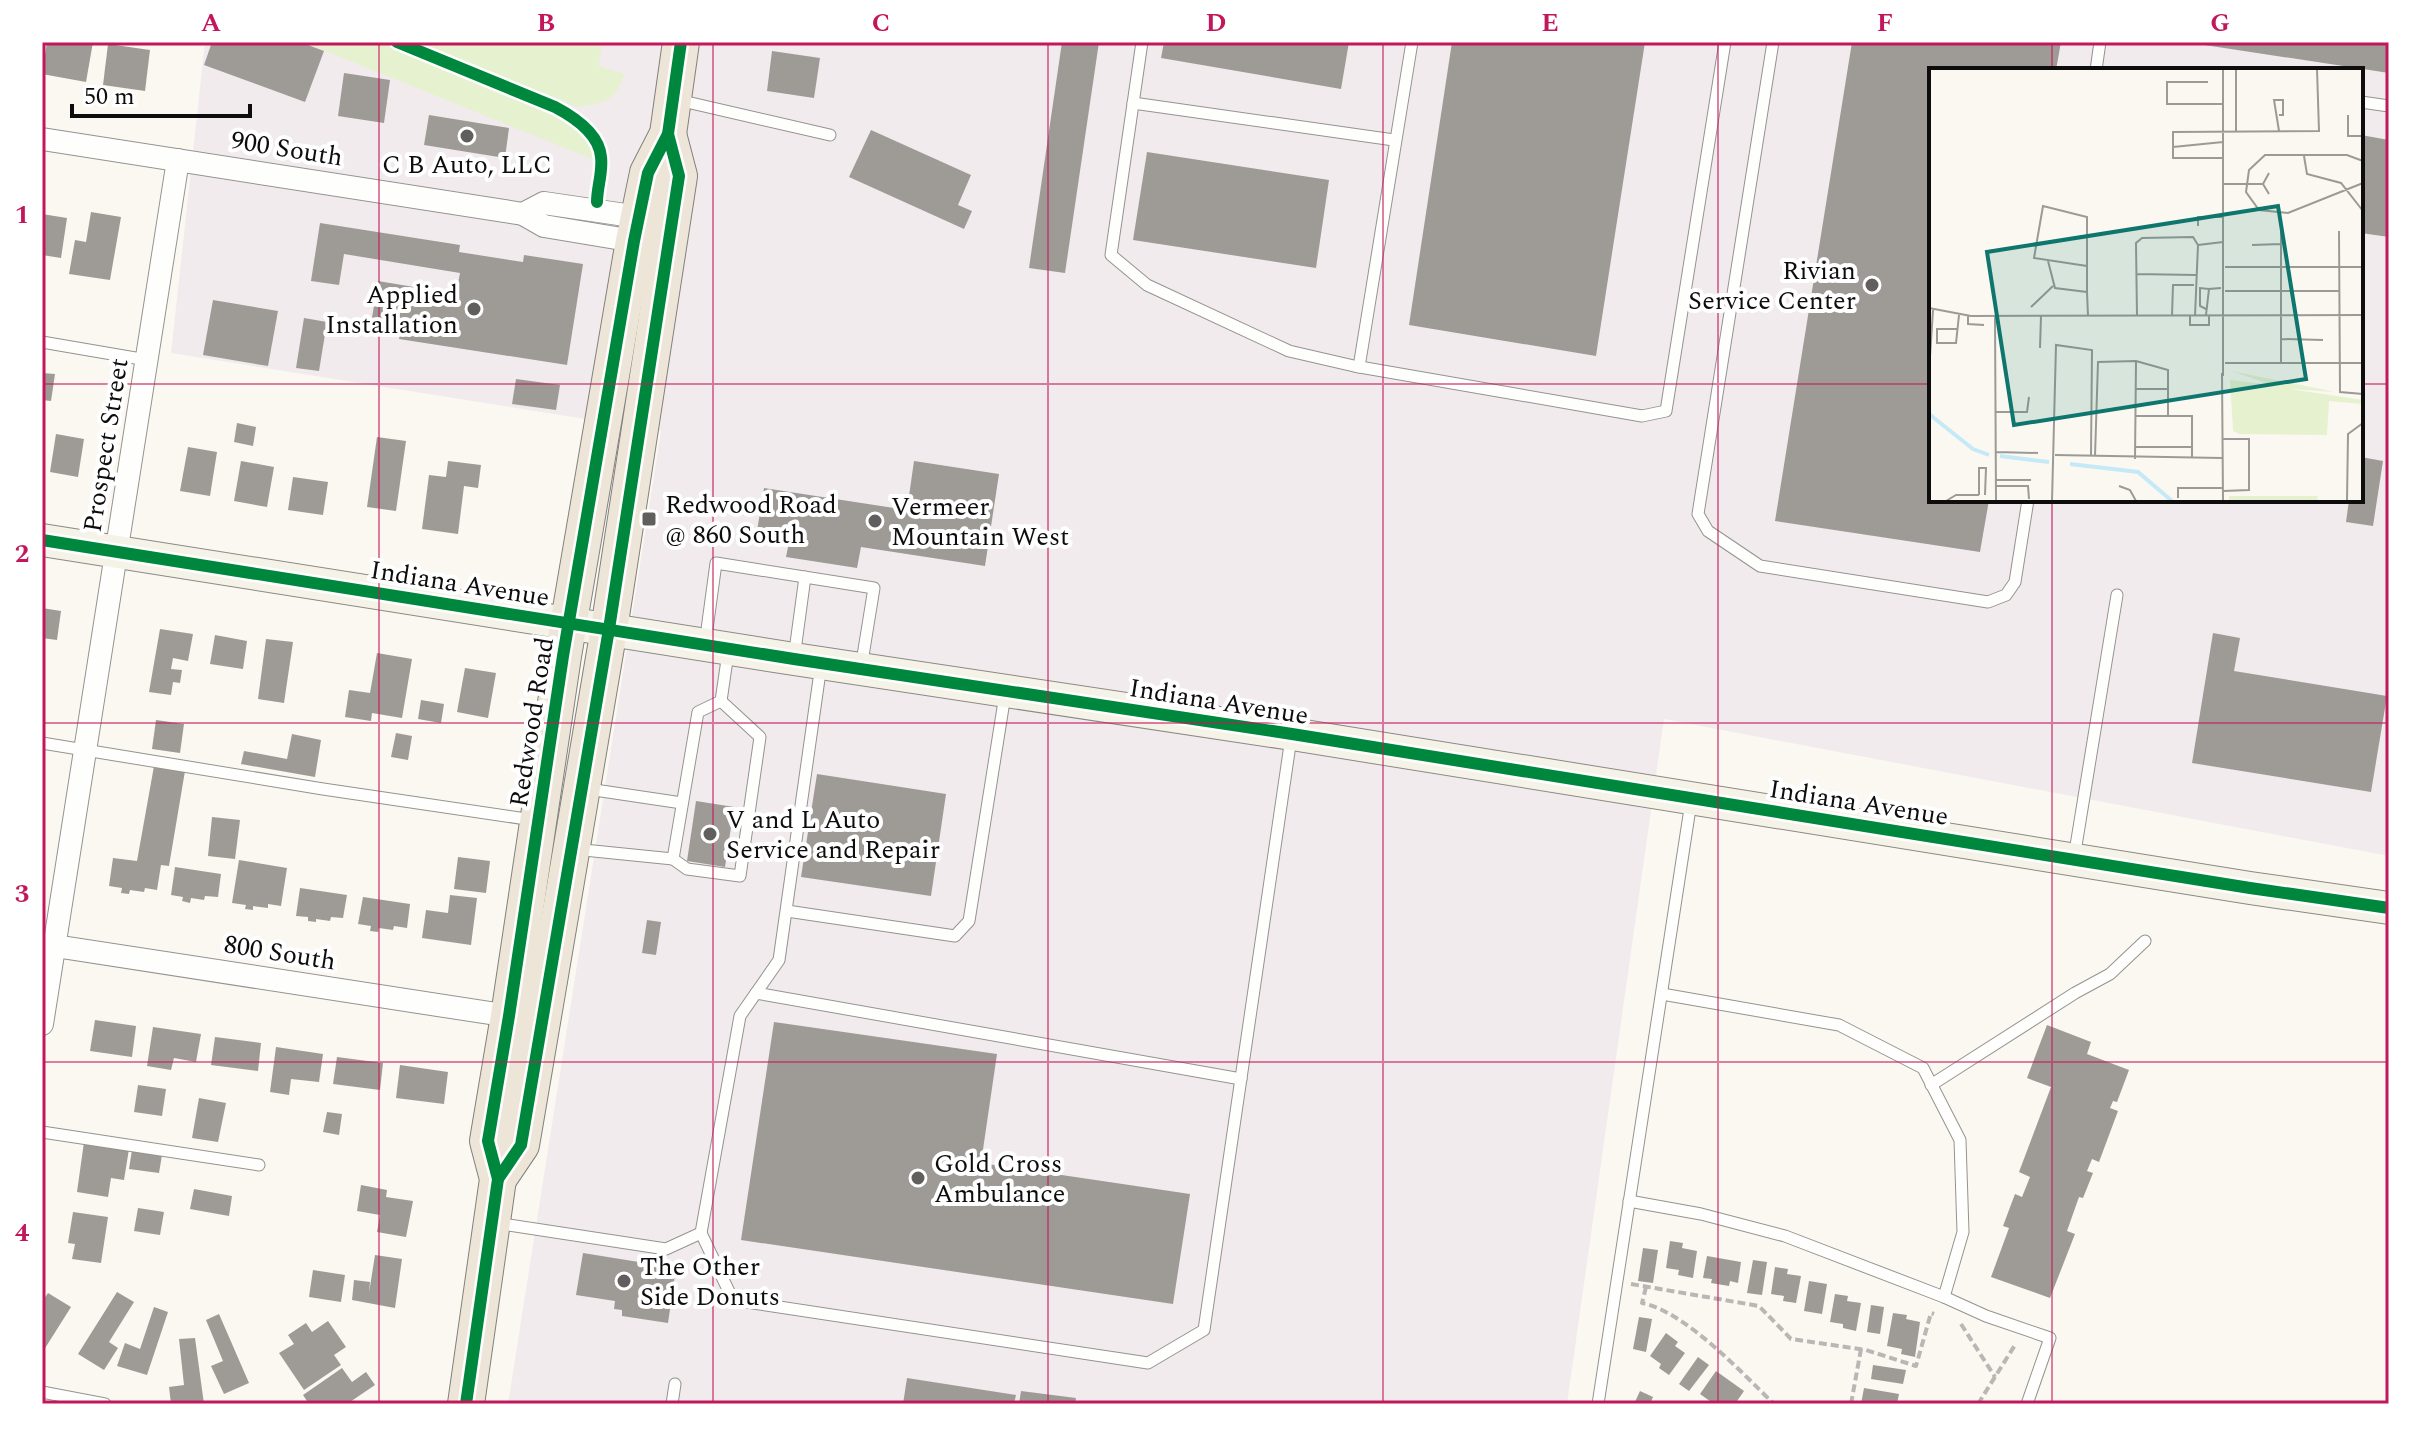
<svg xmlns="http://www.w3.org/2000/svg" width="2431" height="1446" viewBox="0 0 2431 1446" font-family="Spectral,serif">
  <rect width="100%" height="100%" fill="#fbf8f1"/>
  <!-- industrial -->
  <path fill="#f2ebee" fill-rule="evenodd" d="M205,42H2389V856L1664,719L1567,1404H508L661,431L171,353ZM1931,70H2361V500H1931Z"/>
  <!-- green -->
  <g fill="#e6f1cf">
    <path d="M303,42H383L491,85L566,117L583,130L594,145L597,161Z"/>
    <path d="M414,42H602L599,66L624,74C615,103 605,102 578,107Z"/>
  </g>
  <!-- building -->
  <g fill="#9e9b97">
    <path d="M47,42H93L86,82L42,74Z"/>
    <path d="M212,42H300L324,51L305,102L204,65Z"/>
    <path d="M1062,42H1099L1065,273L1029,268Z"/>
    <path d="M1164,42H1349L1341,89L1161,58Z"/>
    <path d="M1452,42H1645L1596,356L1409,325Z"/>
    <path d="M1852,42H2061L2056,70H1931V500H1989L1980,552L1775,521Z"/>
    <path d="M2199,42H2389V73L2198,44Z"/>
    <path d="M108,44L150,50L145,91L103,85Z"/>
    <path d="M772,51L820,58L814,98L767,91Z"/>
    <path d="M344,73L390,80L384,123L338,116Z"/>
    <path d="M429,115L509,128L505,158L424,145Z"/>
    <path d="M871,130L971,175L958,205L972,211L964,229L849,177Z"/>
    <path d="M2361,135L2389,140V237L2361,233Z"/>
    <path d="M1147,152L1329,180L1316,268L1133,240Z"/>
    <path d="M91,212L121,217L110,280L69,274L75,240L86,242Z"/>
    <path d="M42,214L67,218L61,258L42,255Z"/>
    <path d="M320,223L460,245L459,252L523,262L524,255L583,264L567,365L399,339L401,329L371,324L378,281L456,294L460,273L344,254L339,285L311,281Z"/>
    <path d="M213,300L278,311L268,366L203,355Z"/>
    <path d="M304,318L327,322L319,371L296,368Z"/>
    <path d="M42,373L55,374L51,401L42,400Z"/>
    <path d="M516,379L560,385L556,410L512,404Z"/>
    <path d="M237,423L256,427L253,446L234,442Z"/>
    <path d="M56,434L84,439L78,477L50,472Z"/>
    <path d="M377,437L406,441L396,511L367,507Z"/>
    <path d="M188,447L217,452L210,496L180,491Z"/>
    <path d="M2361,457L2383,461L2373,526L2346,522L2349,500H2361Z"/>
    <path d="M241,461L274,467L267,507L234,501Z"/>
    <path d="M448,461L481,465L478,488L464,486L458,534L422,529L429,475L446,477Z"/>
    <path d="M914,461L999,474L985,566L861,547L857,568L786,557L790,537L757,531L764,488L907,510Z"/>
    <path d="M293,477L328,482L323,515L288,510Z"/>
    <path d="M42,608L61,611L57,640L42,638Z"/>
    <path d="M160,629L193,634L188,661L173,658L171,669L182,670L180,683L173,682L171,695L149,692Z"/>
    <path d="M2213,633L2240,638L2234,671L2387,696L2371,792L2192,763Z"/>
    <path d="M215,635L247,641L243,669L210,664Z"/>
    <path d="M266,639L293,642L284,703L258,699Z"/>
    <path d="M377,653L412,659L402,718L372,713L371,721L345,717L349,690L370,693Z"/>
    <path d="M465,668L496,673L488,718L457,712Z"/>
    <path d="M421,700L444,704L441,723L418,719Z"/>
    <path d="M156,720L184,724L180,753L152,749Z"/>
    <path d="M396,733L412,736L408,760L391,757Z"/>
    <path d="M292,734L321,740L315,777L241,764L244,751L287,759Z"/>
    <path d="M154,766L185,771L169,866L161,865L157,890L145,888L144,892L130,890L129,894L121,893L122,888L109,886L113,858L137,861Z"/>
    <path d="M817,774L946,794L931,896L801,877Z"/>
    <path d="M696,801L734,807L725,867L687,861Z"/>
    <path d="M212,817L240,820L235,859L208,856Z"/>
    <path d="M458,857L490,861L486,893L454,889Z"/>
    <path d="M239,860L287,868L281,906L268,904V908L253,906V910L245,909L246,905L232,903Z"/>
    <path d="M175,867L221,874L218,897L205,896L204,900L191,898L190,903L182,901L183,897L171,895Z"/>
    <path d="M300,888L347,895L343,918L331,917L330,921L316,919V922L308,921V917L296,916Z"/>
    <path d="M450,895L477,898L471,945L422,938L426,910L448,913Z"/>
    <path d="M363,897L410,904L407,928L394,926L393,930L379,928L378,932L370,931L371,926L358,924Z"/>
    <path d="M647,920L661,922L656,955L642,953Z"/>
    <path d="M95,1020L136,1026L132,1057L90,1051Z"/>
    <path d="M774,1022L997,1054L981,1163L1190,1194L1173,1304L741,1240Z"/>
    <path d="M2047,1025L2091,1042L2087,1054L2129,1070L2117,1102L2113,1101L2110,1108L2118,1111L2099,1162L2092,1159L2087,1171L2093,1173L2083,1198L2079,1197L2067,1231L2075,1234L2050,1298L1991,1277L2009,1228L2003,1226L2015,1194L2022,1197L2030,1177L2019,1172L2051,1087L2027,1078Z"/>
    <path d="M153,1027L201,1034L196,1062L174,1058L171,1070L147,1066Z"/>
    <path d="M215,1037L261,1043L258,1071L211,1065Z"/>
    <path d="M276,1047L323,1054L319,1082L291,1079L289,1095L270,1092Z"/>
    <path d="M337,1057L383,1063L380,1090L333,1084Z"/>
    <path d="M400,1065L448,1072L444,1104L396,1098Z"/>
    <path d="M138,1085L166,1089L162,1116L134,1112Z"/>
    <path d="M199,1098L226,1103L218,1142L192,1138Z"/>
    <path d="M327,1112L342,1114L339,1135L323,1132Z"/>
    <path d="M84,1142L129,1149L124,1180L111,1178L108,1197L77,1192Z"/>
    <path d="M132,1150L162,1155L159,1173L129,1169Z"/>
    <path d="M361,1185L387,1190L386,1197L413,1201L406,1237L377,1232L380,1215L357,1211Z"/>
    <path d="M194,1189L232,1196L229,1216L190,1209Z"/>
    <path d="M138,1208L164,1212L160,1235L134,1231Z"/>
    <path d="M73,1212L108,1217L101,1263L72,1259L75,1244L68,1243Z"/>
    <path d="M1670,1241L1683,1243L1682,1248L1697,1251L1693,1278L1678,1275L1679,1270L1666,1268Z"/>
    <path d="M1643,1248L1658,1250L1653,1283L1638,1281Z"/>
    <path d="M583,1253L676,1268L668,1323L622,1316V1310L614,1309L615,1301L576,1295Z"/>
    <path d="M375,1255L402,1259L395,1308L352,1300L354,1280L370,1282L369,1293Z"/>
    <path d="M1707,1256L1741,1262L1738,1283L1730,1281L1729,1286L1711,1283L1712,1279L1703,1278Z"/>
    <path d="M1753,1260L1767,1262L1762,1295L1747,1293Z"/>
    <path d="M1775,1267L1788,1269L1787,1274L1801,1276L1796,1303L1783,1301L1784,1296L1771,1294Z"/>
    <path d="M313,1270L345,1275L341,1302L309,1297Z"/>
    <path d="M1809,1281L1827,1284L1822,1314L1804,1311Z"/>
    <path d="M117,1292L134,1302L109,1342L118,1348L104,1370L78,1354Z"/>
    <path d="M48,1293L71,1307L42,1353V1302Z"/>
    <path d="M1835,1294L1848,1296L1847,1301L1861,1303L1856,1331L1843,1328V1324L1830,1322Z"/>
    <path d="M1871,1305L1884,1307L1880,1334L1867,1332Z"/>
    <path d="M154,1307L168,1312L147,1375L117,1366L125,1343L140,1349Z"/>
    <path d="M1893,1313L1907,1315L1906,1319L1920,1322L1915,1357L1901,1354L1902,1349L1887,1346Z"/>
    <path d="M219,1314L249,1383L224,1394L211,1366L223,1361L206,1320Z"/>
    <path d="M1639,1317L1652,1319L1646,1352L1633,1349Z"/>
    <path d="M328,1321L346,1347L334,1355L341,1365L304,1390L279,1353L294,1344L288,1335L306,1323L312,1332Z"/>
    <path d="M1666,1333L1678,1342L1675,1346L1685,1353L1669,1375L1659,1368L1661,1364L1650,1356Z"/>
    <path d="M195,1338L204,1404H171L169,1387L184,1385L179,1339Z"/>
    <path d="M1698,1357L1709,1365L1689,1391L1679,1384Z"/>
    <path d="M1873,1365L1906,1370L1903,1384L1871,1379Z"/>
    <path d="M342,1368L352,1382L366,1372L375,1385L347,1404H309L303,1395Z"/>
    <path d="M1716,1371L1744,1391L1735,1404H1714L1700,1394Z"/>
    <path d="M907,1378L1016,1395L1014,1404H903Z"/>
    <path d="M1864,1388L1899,1394L1897,1404H1861Z"/>
    <path d="M1021,1391L1076,1398L1075,1404H1019Z"/>
    <path d="M1640,1391L1653,1397L1650,1404H1634Z"/>
  </g>
  <g fill="none" stroke-linecap="round" stroke-linejoin="round">
    <!-- lane casing -->
    <g stroke="#949390" stroke-width="13">
      <g id="lane">
        <path d="M1142,42L1111,255L1147,285L1289,351L1354,366L1642,416L1666,411L1725,42"/>
        <path d="M1773,42L1698,514L1708,531L1760,566L1988,602L2006,595L2015,582L2028,500"/>
        <path d="M2096,70L2100,42"/>
        <path d="M678,100L830,135"/>
        <path d="M2361,102L2389,106"/>
        <path d="M1133,103L1394,140"/>
        <path d="M42,342L147,360"/>
        <path d="M1359,367L1412,42"/>
        <path d="M705,644L716,563L874,588L861,668"/>
        <path d="M794,658L805,577"/>
        <path d="M821,665L779,960L740,1016L701,1233L733,1300L1148,1363L1204,1330L1291,738"/>
        <path d="M42,743L323,789L533,820"/>
        <path d="M588,789L682,803"/>
        <path d="M574,849L673,859L698,712L721,701L728,653"/>
        <path d="M2074,858L2117,595"/>
        <path d="M673,859L687,869L740,876L760,737L721,701"/>
        <path d="M787,911L955,936L969,921L1005,695"/>
        <path d="M756,993L1241,1079"/>
        <path d="M1662,994L1839,1025L1923,1068L1960,1140L1963,1232L1944,1297"/>
        <path d="M1931,1085L2075,993L2110,974L2145,941"/>
        <path d="M42,1132L259,1165"/>
        <path d="M1629,1201L1701,1214L1785,1236L1944,1297L1986,1316L2050,1338L2027,1404"/>
        <path d="M496,1223L666,1249L701,1233"/>
        <path d="M42,1392L105,1404"/>
        <path d="M672,1404L675,1384"/>
        <path d="M1598,1404L1691,802"/>
      </g>
    </g>
    <!-- street casing -->
    <g stroke="#949390" stroke-width="24">
      <g id="street">
        <path d="M42,139L523,214L544,226L634,241"/>
        <path d="M523,214L544,203L639,217"/>
        <path d="M42,944L509,1016"/>
        <path d="M42,1024L178,160"/>
      </g>
    </g>
    <!-- secondary casing -->
    <g stroke="#8b8986" stroke-width="34">
      <path id="secondary" d="M42,540L794,659L1292,734L2250,888L2389,908"/>
    </g>
    <!-- primary casing -->
    <g stroke="#81807d" stroke-width="38">
      <g id="primary">
        <path d="M498,1179L521,1145L609,629L679,176L668,134"/>
        <path d="M466,1404L498,1179L488,1141L509,1016L563,656L634,241L648,173L668,134L681,42"/>
      </g>
    </g>
    <!-- path -->
    <g stroke="#b8b7b6" stroke-width="4" stroke-dasharray="8 4" stroke-linecap="butt">
      <path d="M1631,1284L1759,1306L1791,1339L1866,1350L1916,1366L1931,1313L1934,1314"/>
      <path d="M1646,1287L1642,1303C1686,1312 1742,1373 1774,1404"/>
      <path d="M1961,1324L1995,1377"/>
      <path d="M1851,1404L1861,1349"/>
      <path d="M1978,1404L2015,1345"/>
    </g>
    <!-- lane -->
    <use href="#lane" stroke="#fefefd" stroke-width="11"/>
    <!-- street -->
    <use href="#street" stroke="#fefefd" stroke-width="22"/>
    <!-- secondary -->
    <use href="#secondary" stroke="#f5f2e8" stroke-width="32"/>
    <!-- primary -->
    <use href="#primary" stroke="#ede6d8" stroke-width="36"/>
    <!-- cycleway casing -->
    <g stroke="#fff" stroke-width="17">
      <g id="cycleway">
        <path d="M397,42L555,107C574,117 599,133 601,157C603,172 597,187 597,202"/>
        <path d="M42,540L794,659L1292,734L2250,888L2389,908"/>
        <path d="M498,1179L521,1145L609,629L679,176L668,134"/>
        <path d="M466,1404L498,1179L488,1141L509,1016L563,656L634,241L648,173L668,134L681,42"/>
      </g>
    </g>
    <!-- cycleway -->
    <use href="#cycleway" stroke="#00873e" stroke-width="12"/>
  </g>
  <!-- grid -->
  <path fill="none" stroke="#c2185b" stroke-width="2" stroke-opacity="0.55" d="M379,42V1404M713,42V1404M1048,42V1404M1383,42V1404M1718,42V1404M2052,42V70M42,384H1931M2361,384H2389M2052,500V1404M42,723H2389M42,1062H2389"/>
  <!-- markers -->
  <g fill="#605f5d" stroke="#fff" stroke-width="3">
    <circle cx="467" cy="136" r="8"/>
    <circle cx="1872" cy="285" r="8"/>
    <circle cx="474" cy="309" r="8"/>
    <rect x="641" y="511" width="16" height="16" rx="4"/>
    <circle cx="875" cy="521" r="8"/>
    <circle cx="710" cy="834" r="8"/>
    <circle cx="918" cy="1178" r="8"/>
    <circle cx="624" cy="1281" r="8"/>
  </g>
  <g text-anchor="middle" stroke-width="8" stroke-linejoin="round" paint-order="stroke">
    <!-- street labels -->
    <g font-size="26" fill="#0d0d0d" stroke="#fff">
      <text transform="translate(287 148) rotate(9)" y="9">900 South</text>
      <text transform="translate(105 445) rotate(-81)" y="9">Prospect Street</text>
      <text transform="translate(460 583) rotate(9)" y="9">Indiana Avenue</text>
      <text transform="translate(1219 701) rotate(9)" y="9">Indiana Avenue</text>
      <text transform="translate(531 722) rotate(-81)" y="9">Redwood Road</text>
      <text transform="translate(1859 802) rotate(9)" y="9">Indiana Avenue</text>
      <text transform="translate(280 952) rotate(9)" y="9">800 South</text>
    </g>
    <!-- poi labels -->
    <g font-size="26" fill="#0d0d0d" stroke="#fff" text-anchor="start">
      <text x="467" y="173" text-anchor="middle">C B Auto, LLC</text>
      <text x="1856" y="279" text-anchor="end">Rivian<tspan x="1856" dy="30">Service Center</tspan></text>
      <text x="458" y="303" text-anchor="end">Applied<tspan x="458" dy="30">Installation</tspan></text>
      <text x="665" y="513">Redwood Road<tspan x="665" dy="30">@ 860 South</tspan></text>
      <text x="891" y="515">Vermeer<tspan x="891" dy="30">Mountain West</tspan></text>
      <text x="726" y="828">V and L Auto<tspan x="726" dy="30">Service and Repair</tspan></text>
      <text x="934" y="1172">Gold Cross<tspan x="934" dy="30">Ambulance</tspan></text>
      <text x="640" y="1275">The Other<tspan x="640" dy="30">Side Donuts</tspan></text>
    </g>
  </g>
  <!-- overview -->
  <g transform="translate(1929 68)">
    <rect width="434" height="434" fill="#fbf8f1"/>
    <path d="M302,303L406,324L361,321L434,332V336L400,333L398,367L310,366L304,363L301,312L343,317ZM300,428H389L388,433H300Z" fill="#e6f1cf"/>
    <path fill="none" stroke="#c5e9f7" stroke-width="4" d="M0,346L44,381L60,387M71,388L120,394M141,396L209,404L243,433"/>
    <path fill="none" stroke="#9c9a96" stroke-width="2" d="M294,1V308M307,1V63M279,14H238V36H294M350,47H354V32H345L350,63M419,47V68H434M244,79L294,74M375,88L378,106L412,115L434,143M294,90H244V64L390,63L388,1M434,93L418,87H336L320,102L317,124L330,142L359,145L434,115M340,105L334,116L340,126M294,116H334M269,158V149H294M352,163V296M410,163L411,324L434,326M269,177L294,174M323,177L352,176M119,193L126,220L158,224M158,198L105,190L114,138L158,149V224L159,248M296,199H434M207,206L267,207M296,223H410M102,239L124,218M0,240L42,248L434,247M277,241L271,238V220L280,221M277,247L280,221L292,220M39,248V256L55,257M66,248L67,433M208,248L207,175L213,170L264,169L269,177L266,248M243,248L244,217H265M261,248V257H280V248M28,261H8V275H27L30,247M352,271L394,272M111,280L112,248M296,295H434M0,304L4,242M293,305L294,433M207,321H239M66,344H98L100,329M206,348H239M294,371H320V422L294,423M206,379H263M67,384L109,385M126,387L293,390M166,388L169,294L207,293L239,302V348H263V390M206,391L207,293M67,412H102M67,418H99L100,431M190,418L201,422L207,433M50,427V400H57L56,427M249,430V420H294M17,433L27,427H50M123,433L127,277L163,282L162,388M418,433L419,366L434,355"/>
    <path fill="#0f766e" fill-opacity="0.15" stroke="#0f766e" stroke-width="4" d="M349,138L377,311L85,357L58,184Z"/>
    <rect width="434" height="434" fill="none" stroke="#0d0d0d" stroke-width="4"/>
  </g>
  <!-- border -->
  <rect width="2431" height="1446" fill="none" stroke="#ffffff" stroke-width="88"/>
  <!-- scale -->
  <path d="M72 104v12h178v-12" fill="none" stroke="#0d0d0d" stroke-width="4"/>
  <text x="84" y="104" font-size="24" fill="#0d0d0d" stroke="#ffffff" stroke-width="6" paint-order="stroke">50 m</text>
  <rect x="44" y="44" width="2343" height="1358" fill="none" stroke="#c2185b" stroke-width="3"/>
  <g font-size="26" text-anchor="middle" font-weight="bold" fill="#c2185b">
    <text x="211" y="31">A</text>
    <text x="546" y="31">B</text>
    <text x="881" y="31">C</text>
    <text x="1216" y="31">D</text>
    <text x="1550" y="31">E</text>
    <text x="1885" y="31">F</text>
    <text x="2220" y="31">G</text>
    <text x="22" y="223">1</text>
    <text x="22" y="562">2</text>
    <text x="22" y="902">3</text>
    <text x="22" y="1241">4</text>
  </g>
</svg>
